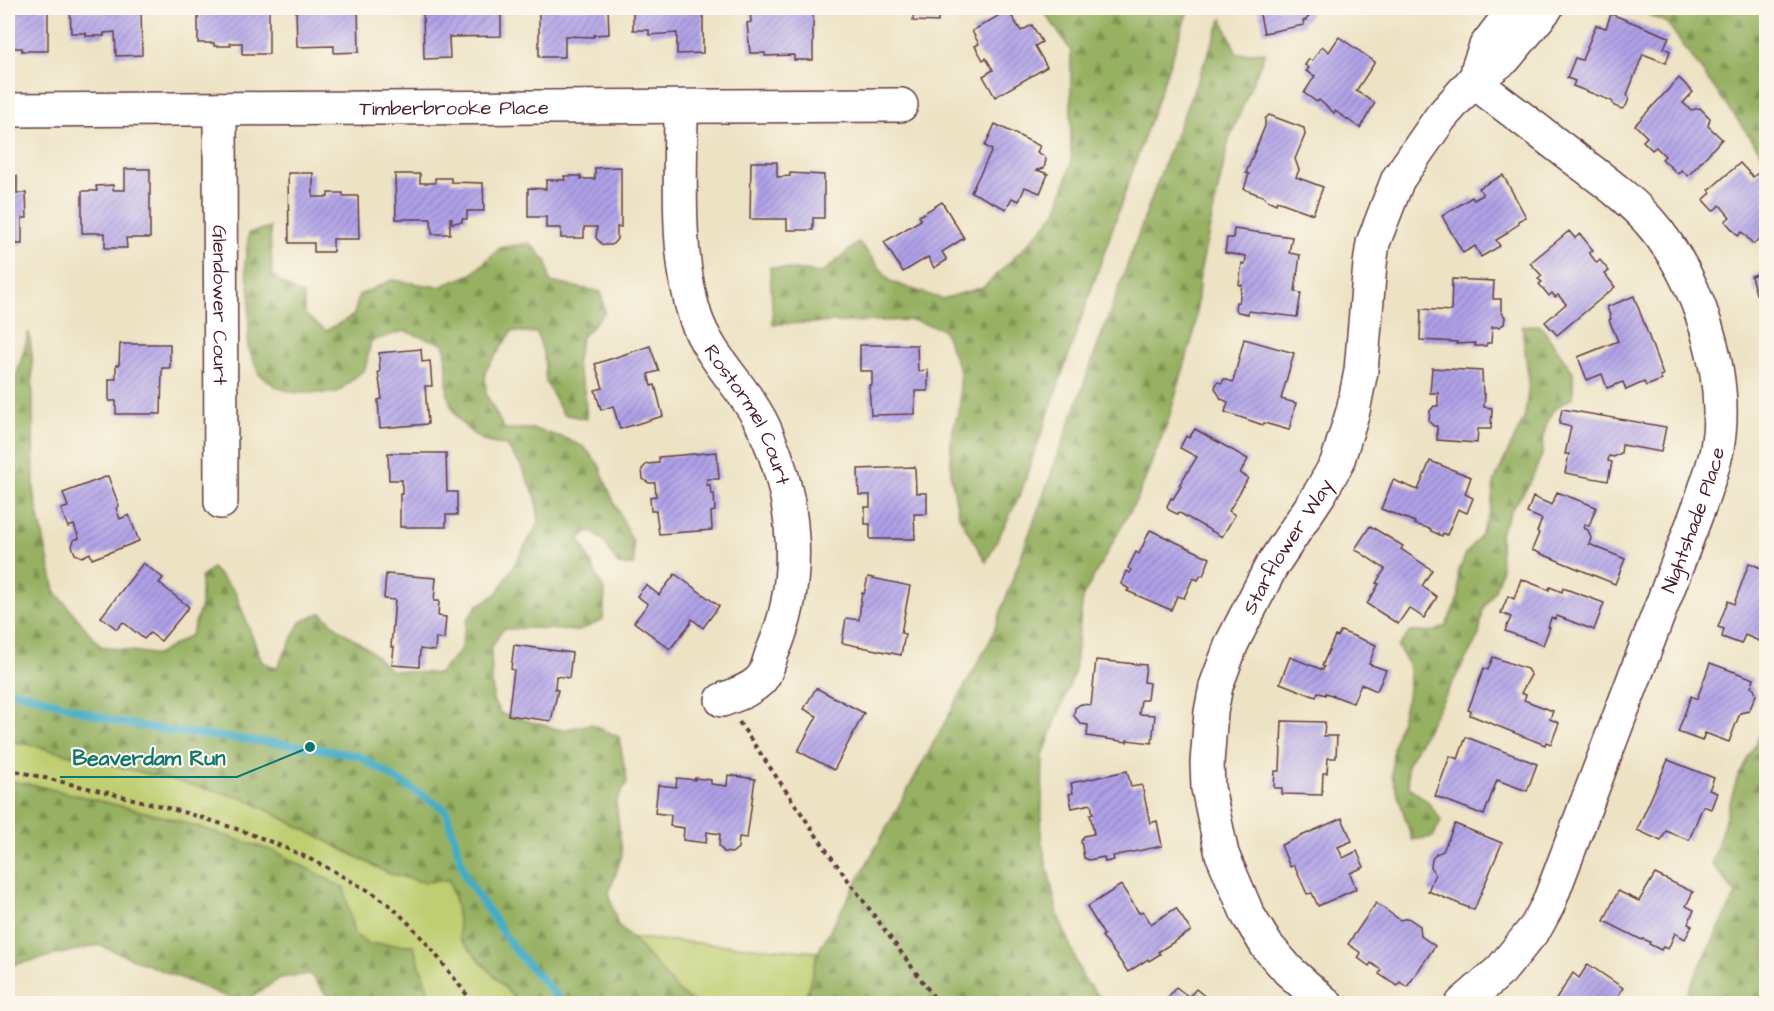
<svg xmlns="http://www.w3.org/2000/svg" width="1774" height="1011" viewBox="0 0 1774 1011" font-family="'Architects Daughter',sans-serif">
  <defs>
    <pattern id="forest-firs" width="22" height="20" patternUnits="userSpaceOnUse" patternTransform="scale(1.5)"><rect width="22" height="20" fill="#96b162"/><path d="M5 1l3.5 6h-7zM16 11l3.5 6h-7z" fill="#7c8f51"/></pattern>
    <pattern id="building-hatch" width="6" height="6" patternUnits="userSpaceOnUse" patternTransform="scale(1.5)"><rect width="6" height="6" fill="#afa1e8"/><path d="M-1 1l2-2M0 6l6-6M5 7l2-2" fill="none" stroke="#9083bc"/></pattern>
  </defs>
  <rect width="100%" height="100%" fill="#fbf7ec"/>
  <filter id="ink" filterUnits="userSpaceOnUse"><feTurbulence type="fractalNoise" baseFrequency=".0167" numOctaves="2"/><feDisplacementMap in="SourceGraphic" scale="12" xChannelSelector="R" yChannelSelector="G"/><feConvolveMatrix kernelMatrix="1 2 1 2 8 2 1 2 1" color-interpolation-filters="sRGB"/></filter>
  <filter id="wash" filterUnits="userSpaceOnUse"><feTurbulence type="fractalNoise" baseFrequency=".008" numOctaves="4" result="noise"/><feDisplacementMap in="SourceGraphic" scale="24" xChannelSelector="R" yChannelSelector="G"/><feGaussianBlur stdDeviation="1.35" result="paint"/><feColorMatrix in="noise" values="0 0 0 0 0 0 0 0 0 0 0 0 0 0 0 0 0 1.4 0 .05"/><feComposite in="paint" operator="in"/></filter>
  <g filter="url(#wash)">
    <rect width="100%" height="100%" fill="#ede2c3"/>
    <!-- green -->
    <g fill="#bece70" stroke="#84764e" stroke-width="1.5">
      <path d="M8,741L23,743L244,798L388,873L423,882L449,880L456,905L505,987L519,1003H455L448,996V1003H431V998L413,945L369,944L354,934L276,852L169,818L34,785L8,781Z"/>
      <path d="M632,938L818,952L807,993L816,1003H695L680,993Z"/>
    </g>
    <!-- forest -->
    <g fill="url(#forest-firs)" stroke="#706846" stroke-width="1.5">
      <path d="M1042,8H1189L1020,495L986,562L959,516L951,476V437L960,406V371L943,329L912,320L773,324L770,267L822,273L859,242L891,282L942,299L984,287L1027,245L1057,211L1071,164V51Z"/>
      <path d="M1634,8H1766V159L1667,23Z"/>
      <path d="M1222,19L1237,54L1265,52L1229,140L1200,272L1195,329L1168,421L1138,497L1083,596L1074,673L1043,755L1041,839L1058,915L1083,978L1105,1003H816L807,993L818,952L991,639L1167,156Z"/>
      <path d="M270,227L272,274L284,285L304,296V314L326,331L354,315L359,295L392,280L439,287L472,274L500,248L530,243L547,262L550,282L601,292L605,312L581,338L576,365L584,389L587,419L563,414L546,382L544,355L537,333L512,331L485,371L486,394L504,429H533L562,437L584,447L599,465L609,491L623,521L633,543L634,565H618L604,541L591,531L579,538L605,593L603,620L578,631L533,628L503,629L491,648L493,701L501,714L562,730L591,724L619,737L627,782L616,802L622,855L609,893L617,924L632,938L680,993L695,1003H519L460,939L456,905L449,880L423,882L388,873L244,798L23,743L8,741V405L29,332L32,356L34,494L55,591L100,646L157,655L191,635L201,606V578L212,568L235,592L262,662L277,668L301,622L321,613L339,629L370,650L390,670L438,674L460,651L467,620L478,605L497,594L539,523L536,497L520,464L506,445C500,444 493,444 487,442C465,432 448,411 447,386C447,371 448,359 444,344L404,331L371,341L365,369L336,393H298L278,388L259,374L248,347L250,292L245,264L249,233Z"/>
      <path d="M1540,325L1573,372V397L1553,410L1545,429L1542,455L1529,485L1511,510L1500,533L1501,572L1495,590L1483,609L1479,635L1407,765L1409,787L1427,801L1441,820L1433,837L1412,840L1392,776L1393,748L1409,690V665L1398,647L1410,632L1436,631L1446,626L1459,596L1458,573L1466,554L1481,534L1491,509L1494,482L1525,416L1529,383L1522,326Z"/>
      <path d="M1766,723V1003H1682L1736,894L1712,864L1737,779Z"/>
      <path d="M8,781L34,785L169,818L276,852L344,888L354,934L369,944L413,945L431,998V1003H333L310,974L280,978L242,1003L99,945L8,966Z"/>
    </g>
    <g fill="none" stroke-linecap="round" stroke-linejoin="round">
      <!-- stream -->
      <path stroke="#45acc4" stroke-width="8" d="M8,690L34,696L118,722L170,731L310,747L359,756L446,810L466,878L515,950L564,1004"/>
    </g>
    <g id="blocks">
      <!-- building -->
      <g fill="url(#building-hatch)">
        <path d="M8,8H48V51H22V48H8Z"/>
        <path d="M70,8H141L142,55L116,56L115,32L104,33V36H86V33H71Z"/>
        <path d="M198,8H269V54H242V43H230L231,46H214V43H198Z"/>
        <path d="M296,8H358L359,52L334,53V46L297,47Z"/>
        <path d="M423,8H501V36L449,37L450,58L424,59Z"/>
        <path d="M539,8H608L609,34L594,35V37L565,36V57H539Z"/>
        <path d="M633,8H703V53L677,54V33L649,35V30H633Z"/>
        <path d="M763,8H813V60H794V55L765,56V53H750L747,23L751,22L750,10H763Z"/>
        <path d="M914,8H939L938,22L913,21Z"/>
        <path d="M1255,8H1309L1310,15L1306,20L1303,21L1304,25L1264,33L1259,11H1256Z"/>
        <path d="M1008,10L1021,31L1032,25L1042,42L1035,46L1047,67L995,97L983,76L993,70L986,58L983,60L975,46L979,44L972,31Z"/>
        <path d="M1611,14L1669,37L1664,48L1670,51L1666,63L1643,54L1627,95L1629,99L1626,106L1622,109L1614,106L1612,101L1573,86L1575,81L1567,78L1575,58L1582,60L1596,25L1606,28Z"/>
        <path d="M1339,37L1375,62L1356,91L1375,103L1360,128L1335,111L1334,113L1319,100L1317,102L1304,93L1315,76L1306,71L1309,68L1305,65L1309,59L1312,61L1322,46L1329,52Z"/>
        <path d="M1679,78L1693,92L1683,103L1691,110L1700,108L1710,118L1708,126L1722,139L1688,176L1681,170L1678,174L1662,159L1665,156L1656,147L1652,150L1643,141L1647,137L1635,125Z"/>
        <path d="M1269,115L1304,128L1305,135L1295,159L1299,170L1296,177L1323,187L1313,214L1277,201L1276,204L1265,199V197L1244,189L1249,174L1246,173L1265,126V119Z"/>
        <path d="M995,124L1040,146L1037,152L1044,156L1046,160L1044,168L1037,170L1048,174L1040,193L1025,187L1019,201L1012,198L1006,209L971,192L992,150L985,146Z"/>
        <path d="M751,162H777V177L790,176V173L824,175V218H813V230H787V219H750Z"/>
        <path d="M1740,163L1753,177L1764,168L1766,171V233L1753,244L1742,232L1738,236L1725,221L1730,217L1720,205L1713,211L1703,200L1711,193L1709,190Z"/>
        <path d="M621,167V227H617V239L612,245H603L596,238L597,227H584V238H561V228H546V217H528V188L546,189V180H565L564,176H581V179H595V168Z"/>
        <path d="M125,169H150V238H126L127,248H105V233H82V191H97L96,186L113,185V190H125Z"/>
        <path d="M288,173H313V197H328V193H343V196H358L359,239H333V252H314V243H289Z"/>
        <path d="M395,174H420V183H435V178H451V182L483,183L484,211H467V219H462V222L452,223V218H450V234H432L431,219H396Z"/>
        <path d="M1503,175L1526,217L1518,221L1519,224L1507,232L1508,233L1496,240L1500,246L1481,257L1475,246L1463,253L1442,216L1472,197L1474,200L1483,195L1479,188Z"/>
        <path d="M8,176H17V193H26L27,218H22V244H8Z"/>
        <path d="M942,202L964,238L942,252L947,260L934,268L928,257L903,272L884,242L921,220L919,216Z"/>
        <path d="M1234,229L1292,237L1289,253L1300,255L1295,292L1301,293L1297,317L1248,311V314L1238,312L1235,309L1236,302H1239L1242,285H1239L1242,263L1245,264L1246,256L1225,253L1227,238H1233Z"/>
        <path d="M1569,231L1575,238L1580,234L1593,250L1589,253L1597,263L1600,260L1609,271L1605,274L1615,287L1557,335L1545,322L1566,304L1558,295L1555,297L1552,293L1549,296L1539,284L1542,282L1538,279L1542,276L1530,263Z"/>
        <path d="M1766,271V300L1763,291L1756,294L1751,276Z"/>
        <path d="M1452,279L1494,281L1493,299H1501V311L1505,317L1504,324L1499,327H1492L1491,343H1487L1486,346H1475V343L1456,344L1457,342L1420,340L1421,309L1451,311Z"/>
        <path d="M1634,296L1663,375L1660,376L1662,380L1646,386L1644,382L1626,390L1623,382L1607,388L1602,374L1587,380L1578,357L1618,341L1609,320L1611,319L1607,307Z"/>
        <path d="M1244,339L1294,353L1281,399L1296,403L1289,430L1264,423L1263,425L1225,412L1228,402L1221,399L1215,388L1217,382L1222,383L1224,379L1233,382Z"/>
        <path d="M120,344H170V368H162L161,414H116V401H109V379H116V365H119Z"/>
        <path d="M860,345H917L918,371L928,370V391H915V414L871,415L869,385H872V371H860Z"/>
        <path d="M650,346L659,371L648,374L651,386L655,385L663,416L620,429L613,406L601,410L595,390L603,388L595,364Z"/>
        <path d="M421,349L422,362L430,361L432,386H425L428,424L380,428L378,400L382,399L378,372H380L379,353Z"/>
        <path d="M1432,368L1482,371L1483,394H1485L1484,407L1492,408L1491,429H1478L1477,443L1437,440V426H1433L1429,421L1430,411L1434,406H1438V393H1430Z"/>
        <path d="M1562,409L1666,427L1661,452L1622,445L1621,453L1614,457L1609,456L1608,461L1612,462L1608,481L1565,473L1569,454H1565L1571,427L1559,424Z"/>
        <path d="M1195,429L1248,459L1240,473L1248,478L1229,511L1235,515L1222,537L1178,512L1177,514L1169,510L1167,506L1171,498L1173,499L1181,486L1179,485L1197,457L1180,448L1186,436L1189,438Z"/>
        <path d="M717,452L719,479H707V485H710L711,494H714L715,511L711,512L712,530L659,534L656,511H651L650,497L656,496L655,483H649L643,479L642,469L647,464L659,463V457Z"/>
        <path d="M388,453H446L447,492H457V515H446V527H400V494H402V480H389Z"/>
        <path d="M1430,461L1471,477L1465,494L1473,498L1467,513L1458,509L1447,535L1443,533L1442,536L1431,531V529L1414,524L1415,522L1381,509L1393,480L1418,490Z"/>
        <path d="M915,467L916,493H927V514H914L915,539H870V524H865V507H870V495H859L858,469Z"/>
        <path d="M108,476L119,506L116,508L120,519L129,515L139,541L92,559L90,553L82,557L75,554L72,546L74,540L79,538L74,525L68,527L61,509L68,507L63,493Z"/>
        <path d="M1557,492L1596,507L1589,526L1585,524L1584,528L1588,530L1591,538L1589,544L1625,559L1615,584L1532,550L1539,533L1537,532L1542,519L1527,513L1533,497L1552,505Z"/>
        <path d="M1370,526L1403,546L1401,549L1432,570L1422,586L1437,597L1424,618L1409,608L1398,624L1367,604L1379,584L1376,583L1385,569L1355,549Z"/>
        <path d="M1150,530L1210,558L1203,576L1201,575L1198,580L1193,578L1184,598L1177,596L1171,610L1127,591L1129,589L1121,584L1126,571L1130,573L1131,570L1128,568L1136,552L1139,554Z"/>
        <path d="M143,563L163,578L159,583L189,607L161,641L150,633L144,639L123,622L117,629L101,617Z"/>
        <path d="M1749,563L1766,570V644L1745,635L1741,644L1722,637L1724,629L1718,627L1728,601L1734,604Z"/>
        <path d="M386,574L436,578L434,601H439L438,616L446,617L444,639L436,638L435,651L420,649L419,667L392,665L394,647H391L395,600L384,599Z"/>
        <path d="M675,574L719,606L703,628L692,619L690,624L670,649L634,622L648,604L637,596L646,585L659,595Z"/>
        <path d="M868,577L910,586L901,633L905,634L901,655L842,643L846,618L859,620L861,599L862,593L864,594Z"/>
        <path d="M1521,579L1549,590L1550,587L1562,592L1563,588L1604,603L1594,630L1557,616L1555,619L1551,618L1548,627H1550L1543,645L1505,631L1511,617L1501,613L1508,596L1514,599Z"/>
        <path d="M1341,631L1376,645L1369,664L1386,670L1377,691L1361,684L1353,703L1326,693L1325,695L1318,692L1316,697L1280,683L1290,657L1323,670L1324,667L1322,666L1335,636L1338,637Z"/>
        <path d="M514,645L572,653L569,678L556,676L555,689L558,690L551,721L508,715L514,670L511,669Z"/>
        <path d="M1493,657L1527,669L1531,675L1521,693L1526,695L1524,700L1553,711L1550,719L1559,723L1551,744L1546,742L1545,745L1470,715L1471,711L1468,710L1484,668L1488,670Z"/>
        <path d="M1096,660L1146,665L1144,682L1149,683L1147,700H1141L1139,714L1155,715L1152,743L1127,740V742L1087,736L1088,725L1081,724L1074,716L1075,708L1081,704L1091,705Z"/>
        <path d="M1710,663L1754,679L1751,687L1754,688L1756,695L1749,711L1740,713L1729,742L1705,733L1702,741L1678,732L1691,696L1697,699Z"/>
        <path d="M816,688L864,713L834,770L798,751L817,716L804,709Z"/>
        <path d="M1282,721L1325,722L1324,736H1337L1336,758H1328L1327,773H1323L1322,795L1282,794V788H1274L1275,771H1280Z"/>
        <path d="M1466,737L1537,764L1527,791L1497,780L1484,815L1435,796L1450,756L1458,759Z"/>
        <path d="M1668,760L1714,778L1709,790L1717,793L1711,809L1703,806L1689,840L1666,831L1661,841L1637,830Z"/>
        <path d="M1127,771L1131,787L1142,785L1150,823L1157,821L1162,846L1113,856L1114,860L1105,862L1104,857L1089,860L1084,858L1081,841L1084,836L1094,834L1090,814L1093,813L1091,804L1072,808L1069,794L1073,793L1071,783Z"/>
        <path d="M728,775L755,779L747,838L739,837L738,848L732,853L724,852L719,846L720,834L707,832L706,843L683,840L684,828L670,826L671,815L655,813L658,785L676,787L677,778L695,780V778L711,780V784L727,786Z"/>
        <path d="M1342,818L1352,841L1338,847L1343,858L1357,851L1364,867L1350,873L1356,889L1318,906L1312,893L1307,894L1294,865L1290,867L1281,845Z"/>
        <path d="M1455,824L1502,843L1474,910L1428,891L1435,874L1431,868L1432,859L1436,854L1443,851Z"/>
        <path d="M1655,874L1693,892L1686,906L1694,910L1688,924L1692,926L1685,939L1675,933L1668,949L1663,947L1661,950L1649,944L1650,942L1643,939L1642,940L1604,921L1618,891L1639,901Z"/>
        <path d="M1121,885L1139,913L1143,911L1151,924L1176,908L1191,931L1158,952L1160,954L1149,961L1148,959L1128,972L1102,936L1104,935L1087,907Z"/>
        <path d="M1376,903L1400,920L1408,918L1420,926L1421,936L1435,946L1407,987L1400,982L1397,986L1379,974L1381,970L1371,963L1369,966L1358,958L1361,953L1348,944Z"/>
        <path d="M1588,964L1623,988L1615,1000L1620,1004H1553L1573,973L1579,978Z"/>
        <path d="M1176,987L1189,997L1196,989L1214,1004H1163Z"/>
      </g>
    </g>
  </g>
  <g filter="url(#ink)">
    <use href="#blocks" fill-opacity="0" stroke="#623c42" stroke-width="1.5"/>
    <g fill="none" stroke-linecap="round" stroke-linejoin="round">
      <!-- minor casing -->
      <g stroke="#623c42" stroke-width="36">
        <g id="minor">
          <path d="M1478,68L1486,46L1515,8"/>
          <path id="s1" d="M681,108C681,174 675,253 695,316C709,359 748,390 766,432C797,501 803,583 772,653C769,661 767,672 762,678C752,690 735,695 722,700"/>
          <path id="s2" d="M220,109L221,502"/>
          <path id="s3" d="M8,110L901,105"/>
          <path id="s4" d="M1326,1004L1289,971L1267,946L1248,915L1222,854L1208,788L1207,763L1211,712L1216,686L1232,643L1271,567L1320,493L1337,463L1353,411L1361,371L1370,264L1373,243L1398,179L1441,117L1473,81L1505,58L1546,8"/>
          <path id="s5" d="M1462,1004L1501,970L1536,927L1548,905L1701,502C1706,485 1714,467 1717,449C1730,374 1698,276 1648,220C1628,198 1602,179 1578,161C1543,134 1508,108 1473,81"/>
        </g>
      </g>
      <!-- path -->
      <g stroke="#623c42" stroke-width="4" stroke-dasharray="4.5 4.5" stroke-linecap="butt">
        <path d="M739,722L829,854L939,1004"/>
        <path d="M8,769C124,798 244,818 349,880C359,886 371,891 380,898C415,923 447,970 474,1004"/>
      </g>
      <!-- minor -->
      <use href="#minor" stroke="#fff" stroke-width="33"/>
    </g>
  </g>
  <g text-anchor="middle" stroke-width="4.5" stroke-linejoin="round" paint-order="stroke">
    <!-- street labels -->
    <g font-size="20" fill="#4a1f2b" stroke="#fbf7ec">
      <text dy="7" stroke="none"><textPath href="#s3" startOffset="446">Timberbrooke Place</textPath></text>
      <text dy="7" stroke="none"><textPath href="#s2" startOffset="196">Glendower Court</textPath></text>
      <text dy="7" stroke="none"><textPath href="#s1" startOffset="322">Rostormel Court</textPath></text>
      <text dy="7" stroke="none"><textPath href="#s5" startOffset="544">Nightshade Place</textPath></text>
      <text dy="7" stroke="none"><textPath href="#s4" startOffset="513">Starflower Way</textPath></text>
    </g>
  </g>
  <!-- callouts -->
  <path fill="none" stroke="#0f766e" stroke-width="2" d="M310 747L237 777H60"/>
  <circle fill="#0f766e" stroke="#fbf7ec" stroke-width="2" cx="310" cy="747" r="6"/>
  <g font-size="21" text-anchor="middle" font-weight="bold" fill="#0f766e" stroke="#fbf7ec" stroke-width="4.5" stroke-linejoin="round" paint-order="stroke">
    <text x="149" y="765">Beaverdam Run</text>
  </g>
  <!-- margin -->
  <rect width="1774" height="1011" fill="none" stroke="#fbf7ec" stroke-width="30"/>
</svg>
